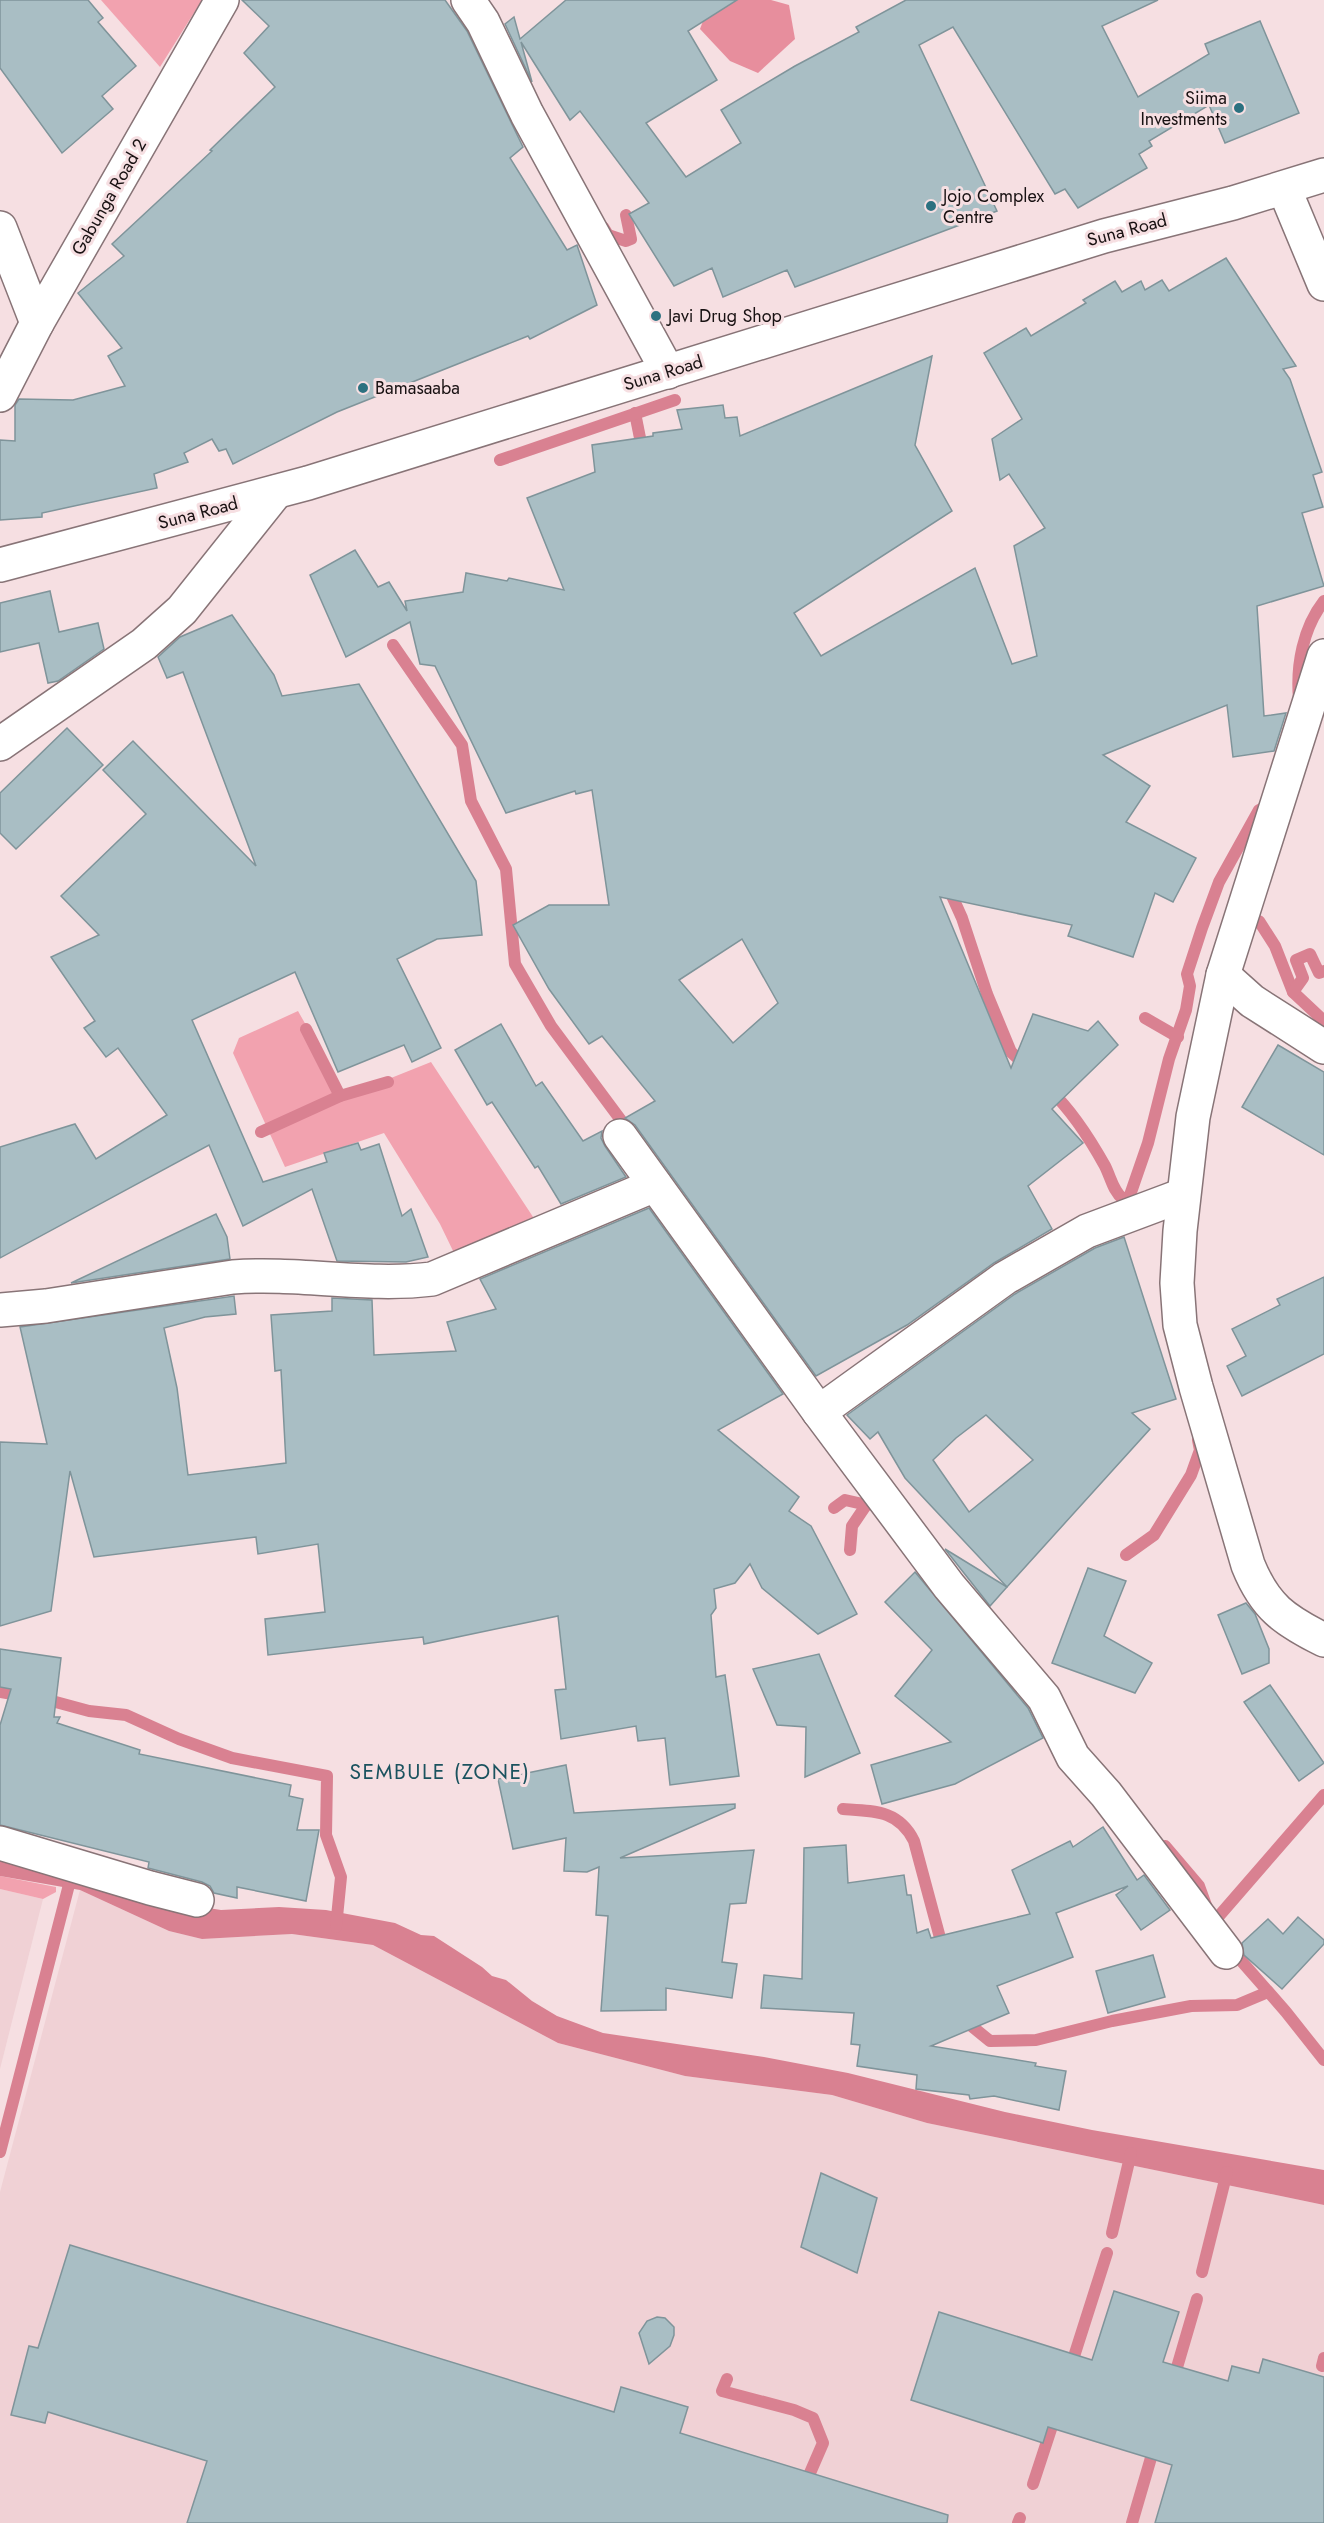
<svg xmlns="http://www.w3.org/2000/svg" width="1324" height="2523" viewBox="0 0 1324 2523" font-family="Jost,sans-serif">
  <rect width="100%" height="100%" fill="#f6dfe2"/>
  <!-- built -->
  <g fill="#f0d1d5">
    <path d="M0,1889L43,1899L0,2069Z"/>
    <path d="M80,1890L169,1931L202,1939L292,1934L373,1945L558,2043L685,2076L832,2095L927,2123L1324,2205V2523H0V2192Z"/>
  </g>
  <!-- green -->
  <g fill="#f2a2af">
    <path d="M101,0H202L160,67Z"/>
    <path d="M298,1011L346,1096L431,1062L539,1226L456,1257L440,1224L384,1133L285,1167L233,1053L239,1038Z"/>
    <path d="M0,1876L56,1887V1892L43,1899L0,1889Z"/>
  </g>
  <!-- forest -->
  <path fill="#e78e9d" d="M711,0H771L789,5L795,39L758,73L730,61L700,29Z"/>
  <!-- water -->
  <path fill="#d98191" d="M0,1851L183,1904L221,1910L279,1907L326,1910L395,1923L421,1935L434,1936L482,1967L492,1976L506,1980L532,2001L557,2016L603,2033L764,2057L848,2073L1005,2112L1092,2130L1324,2170V2205L927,2123L832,2095L685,2076L558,2043L373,1945L292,1934L202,1939L169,1931L80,1890L0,1876Z"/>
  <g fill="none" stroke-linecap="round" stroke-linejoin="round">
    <!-- stream -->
    <g stroke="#d98191" stroke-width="12">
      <path d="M603,227L608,235L626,241L631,239L626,215"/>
      <path d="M635,413L643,453"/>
      <path d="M500,460L675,400"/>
      <path d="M393,645L462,745L471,801L506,869L515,964L551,1026L629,1131"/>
      <path d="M1299,699C1296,665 1303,628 1324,601"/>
      <path d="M948,887L962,918L987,994L1011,1052L1027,1067"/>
      <path d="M1259,921L1275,946L1293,992L1324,1021"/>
      <path d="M1293,992L1303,978L1296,960L1310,954L1319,973L1324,971"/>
      <path d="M1145,1018L1178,1037"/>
      <path d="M306,1029L340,1096"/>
      <path d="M1050,1090C1072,1111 1090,1139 1105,1166C1111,1178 1113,1191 1123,1199L1129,1198L1148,1143L1169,1059L1186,1010L1190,986L1187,974L1202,928L1219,882L1259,810L1265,807"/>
      <path d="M261,1132L340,1096L388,1082"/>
      <path d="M834,1508L845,1500L867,1505"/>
      <path d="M850,1550L852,1526L875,1492"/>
      <path d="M1126,1555L1154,1535L1191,1475L1200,1450L1198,1440"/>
      <path d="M0,1692L52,1701L89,1711L126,1715L179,1739L232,1758L327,1776L326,1835L341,1877L336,1927"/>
      <path d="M843,1809C874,1811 899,1810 914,1841L943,1949"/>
      <path d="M1165,1846L1199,1886L1207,1908"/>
      <path d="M1212,1924L1324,1795"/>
      <path d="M1230,1948L1286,2012L1324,2060"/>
      <path d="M967,2017L969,2024L990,2041L1036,2040L1112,2021L1191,2006L1237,2005L1268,1992"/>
      <path d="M0,2152L71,1877"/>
      <path d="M1112,2233L1131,2153"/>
      <path d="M1202,2272L1227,2172"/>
      <path d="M1322,2366L1324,2358"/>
      <path d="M1070,2369L1107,2253"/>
      <path d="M727,2379L722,2391L794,2410L813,2418L823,2443L810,2473"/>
      <path d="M1173,2381L1197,2299"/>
      <path d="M1033,2484L1056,2414"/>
      <path d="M1018,2523L1020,2518"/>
      <path d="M1132,2523L1155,2444"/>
    </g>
  </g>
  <!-- building -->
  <g fill="#a9bec4" stroke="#7f949a" stroke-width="1.5" fill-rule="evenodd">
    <path d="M0,0H88L103,18L98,22L136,66L102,96L113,109L62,153L0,68Z"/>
    <path d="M242,0H445L467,31L523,147L510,158L567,250L577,245L597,305L530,339L528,336L337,412L233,464L226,449L219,451L212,439L184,453L188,462L154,474L157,488L42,513V517L0,520V440L15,441V405L19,399L73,400L125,386L108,356L122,348L78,293L124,256L112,244L212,151L210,150L275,87L244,53L269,26Z"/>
    <path d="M566,0H737L688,31L717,80L646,123L686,177L741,143L721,110L795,66L859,32L856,27L906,0H1158L1102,26L1138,97L1209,54L1205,44L1260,21L1299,113L1225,143L1209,105L1149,141L1152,146L1139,154L1147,168L1078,208L1065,189L1055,194L953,27L919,45L997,211L795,287L787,270L723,297L712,268L674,286L629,214L649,203L580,111L570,120L521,42L532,82L505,24L514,17L520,39Z"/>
    <path d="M1226,258L1296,366L1283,369L1290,379L1322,472L1313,475L1323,507L1302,513L1324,586L1257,606L1264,716L1286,713L1274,751L1233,757L1227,705L1103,755L1150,786L1126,822L1196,858L1173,902L1155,893L1133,957L1068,936L1072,925L940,897L1011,1068L1033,1014L1088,1031L1098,1021L1118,1045L1052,1109L1083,1143L1028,1186L1052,1229L994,1263L907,1325L816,1376L635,1125L625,1118L655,1101L602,1036L589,1044L549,989L513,925L549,905H609L592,790L576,794L575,791L506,813L435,666L420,664L410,622L346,657L310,575L355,550L378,587L389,582L407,611L405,601L463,592L466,573L507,581L509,578L564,590L527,498L595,472L592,445L653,436V433L682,429L677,410L723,405L725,418L737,417L740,436L932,356L915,445L952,511L794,613L821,656L975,568L1012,664L1037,656L1014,546L1045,528L1009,474L1000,480L992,439L1022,419L984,353L1026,328L1031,336L1086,303L1083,300L1115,281L1122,292L1141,281L1145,290L1162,280L1169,291ZM742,939L778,1003L733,1043L679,980Z"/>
    <path d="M50,591L59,632L98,623L104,649L58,681L48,683L39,643L0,652V603Z"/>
    <path d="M232,615L274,675L282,696L359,684L476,881L482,935L437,939L397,959L441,1048L412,1062L404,1045L338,1072L295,972L192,1020L263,1182L327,1162L324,1153L358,1143L361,1150L379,1144L402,1216L411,1209L428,1257L406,1262L337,1261L312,1189L243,1226L209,1145L0,1258V1147L75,1124L96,1159L167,1115L118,1048L106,1057L84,1028L95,1021L51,957L99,935L61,896L146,814L103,770L133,741L256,866L183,672L167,678L158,657L180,637Z"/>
    <path d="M67,728L103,765L16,849L0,833V793Z"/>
    <path d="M501,1024L536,1086L542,1082L583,1141L602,1131L601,1138L605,1146L626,1177L561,1204L538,1166L535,1168L492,1102L487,1105L455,1050Z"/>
    <path d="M1278,1045L1324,1072V1155L1242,1107Z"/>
    <path d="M649,1208L783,1394L718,1430L799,1497L789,1511L811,1526L857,1614L818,1634L762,1588L750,1564L735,1583L714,1589L716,1608L711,1615L716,1677L725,1675L739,1776L670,1785L665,1738L638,1741L636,1726L561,1739L555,1690L566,1689L558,1616L424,1644L423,1637L268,1655L265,1619L325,1612L318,1544L258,1554L256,1537L94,1557L70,1471L51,1611L0,1626V1442L47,1444L20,1327L234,1296L236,1314L205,1317L164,1328L177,1388L188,1475L286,1463L281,1370L275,1371L271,1315L332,1311V1298L372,1300L374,1355L456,1351L447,1322L496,1309L480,1279Z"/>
    <path d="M216,1214L227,1237L230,1259L71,1283Z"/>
    <path d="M1124,1237L1176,1399L1132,1413L1150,1429L1007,1587L905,1478L878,1432L870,1439L847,1415L1015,1294L1095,1248ZM986,1415L1033,1460L969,1512L933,1460L956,1438Z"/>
    <path d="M1324,1277V1354L1242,1396L1227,1366L1246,1356L1232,1329L1280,1305L1277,1299Z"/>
    <path d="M945,1549L1007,1587L990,1606Z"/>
    <path d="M1088,1568L1126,1581L1104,1636L1152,1663L1135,1693L1052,1663Z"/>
    <path d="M915,1572L1028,1708L1043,1738L955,1784L882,1804L871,1765L951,1742L895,1696L932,1650L885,1602Z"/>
    <path d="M1246,1603L1255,1614L1269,1649V1663L1242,1674L1218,1615Z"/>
    <path d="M0,1649L61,1658L54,1717H60L57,1723L140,1750L139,1754L291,1785L289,1796L303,1799L297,1830H319L306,1901L237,1887V1898L214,1893L210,1886L202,1882L148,1868L149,1862L0,1825V1725L11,1689L0,1687Z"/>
    <path d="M819,1654L860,1753L805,1777L806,1727L777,1725L753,1669Z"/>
    <path d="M1270,1685L1324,1763L1299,1781L1244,1702Z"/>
    <path d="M566,1765L574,1813L735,1804V1808L620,1858L754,1850L746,1903L730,1904L722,1962L737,1964L732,1998L666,1988V2010L601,2011L608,1916L596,1915L599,1867L587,1872L564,1871L566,1838L513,1849L498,1779Z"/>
    <path d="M1103,1827L1137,1880L1144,1875L1170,1910L1141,1930L1116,1895L1128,1886L1056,1913L1073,1957L997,1986L1009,2013L931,2046L1036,2063L1035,2066L1066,2071L1059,2110L994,2096L970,2099L969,2095L916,2089L917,2075L857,2066L860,2045L851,2044L854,2013L761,2008L764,1975L802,1979L804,1848L846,1845L848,1883L904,1875L907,1895H911L917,1933L928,1929L931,1938L1030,1914L1012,1870L1070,1841L1073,1847Z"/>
    <path d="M1298,1917L1324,1940V1944L1282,1989L1244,1955L1242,1943L1268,1919L1283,1934Z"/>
    <path d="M1153,1955L1165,1997L1108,2013L1096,1971Z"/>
    <path d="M821,2173L877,2198L857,2273L801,2247Z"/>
    <path d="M70,2245L614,2412L621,2387L688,2407L680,2433L948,2515L947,2523H187L207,2461L48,2412L45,2423L11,2415L29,2346L38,2348Z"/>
    <path d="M1114,2291L1179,2312L1163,2362L1228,2381L1232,2366L1259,2373L1263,2359L1324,2377V2523H1155L1172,2465L1048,2427L1043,2443L911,2400L939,2312L1092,2360Z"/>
    <path d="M657,2317L665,2318L674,2327V2335L670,2346L649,2364L639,2333L647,2321Z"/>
  </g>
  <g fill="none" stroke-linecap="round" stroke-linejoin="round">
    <!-- minor casing -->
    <g stroke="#887477" stroke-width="36">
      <g id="minor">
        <path d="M468,0L483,22L527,114L668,372"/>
        <path d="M1284,188L1324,284"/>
        <path d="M0,228L37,323"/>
        <path d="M1324,656L1223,975L1193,1117L1180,1231L1177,1283L1180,1325L1196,1387L1248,1565C1265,1607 1284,1620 1324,1640"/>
        <path d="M0,744L144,644L182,610L276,492"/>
        <path d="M1223,975L1252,1001L1324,1047"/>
        <path d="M620,1136L819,1412L949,1586L1044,1698L1073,1757L1106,1794L1226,1952"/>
        <path d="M0,1310L46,1306L233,1277C300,1272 366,1287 432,1279L655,1185"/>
        <path d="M819,1412L1005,1278L1087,1231L1183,1195"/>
        <path d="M0,1843L150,1888L197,1900"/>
      </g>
    </g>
    <!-- tertiary casing -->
    <g stroke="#887477" stroke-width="36">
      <g id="tertiary">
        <path d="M0,395L37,323L222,0"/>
        <path d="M0,565L308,483L1104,236L1233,203L1324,175"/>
      </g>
    </g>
    <!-- minor -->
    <use href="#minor" stroke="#fff" stroke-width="33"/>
    <!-- tertiary -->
    <use href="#tertiary" stroke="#fff" stroke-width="33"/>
  </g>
  <!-- markers -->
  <g fill="#2c7180" stroke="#f6dfe2" stroke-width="2">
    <circle cx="1239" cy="108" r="6"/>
    <circle cx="931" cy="206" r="6"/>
    <circle cx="656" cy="316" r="6"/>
    <circle cx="363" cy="388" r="6"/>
  </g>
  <g text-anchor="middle" stroke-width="6" stroke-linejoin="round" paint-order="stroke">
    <!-- poi labels -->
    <g font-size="18" fill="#181112" stroke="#f6dfe2" text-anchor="start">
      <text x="1227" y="104" text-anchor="end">Siima<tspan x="1227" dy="21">Investments</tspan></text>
      <text x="943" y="202">Jojo Complex<tspan x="943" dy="21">Centre</tspan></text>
      <text x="668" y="322">Javi Drug Shop</text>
      <text x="375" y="394">Bamasaaba</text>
    </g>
    <!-- street labels -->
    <g font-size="18" fill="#181112" stroke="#f6dfe2">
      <text transform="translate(109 197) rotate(-60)" y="6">Gabunga Road 2</text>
      <text transform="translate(1127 230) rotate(-15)" y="6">Suna Road</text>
      <text transform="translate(663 373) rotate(-17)" y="6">Suna Road</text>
      <text transform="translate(198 513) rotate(-15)" y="6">Suna Road</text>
    </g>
    <!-- quarter labels -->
    <g font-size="21" letter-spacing="1.5" fill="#1b535f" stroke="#f6dfe2">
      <text x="440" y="1779">SEMBULE (ZONE)</text>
    </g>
  </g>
</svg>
